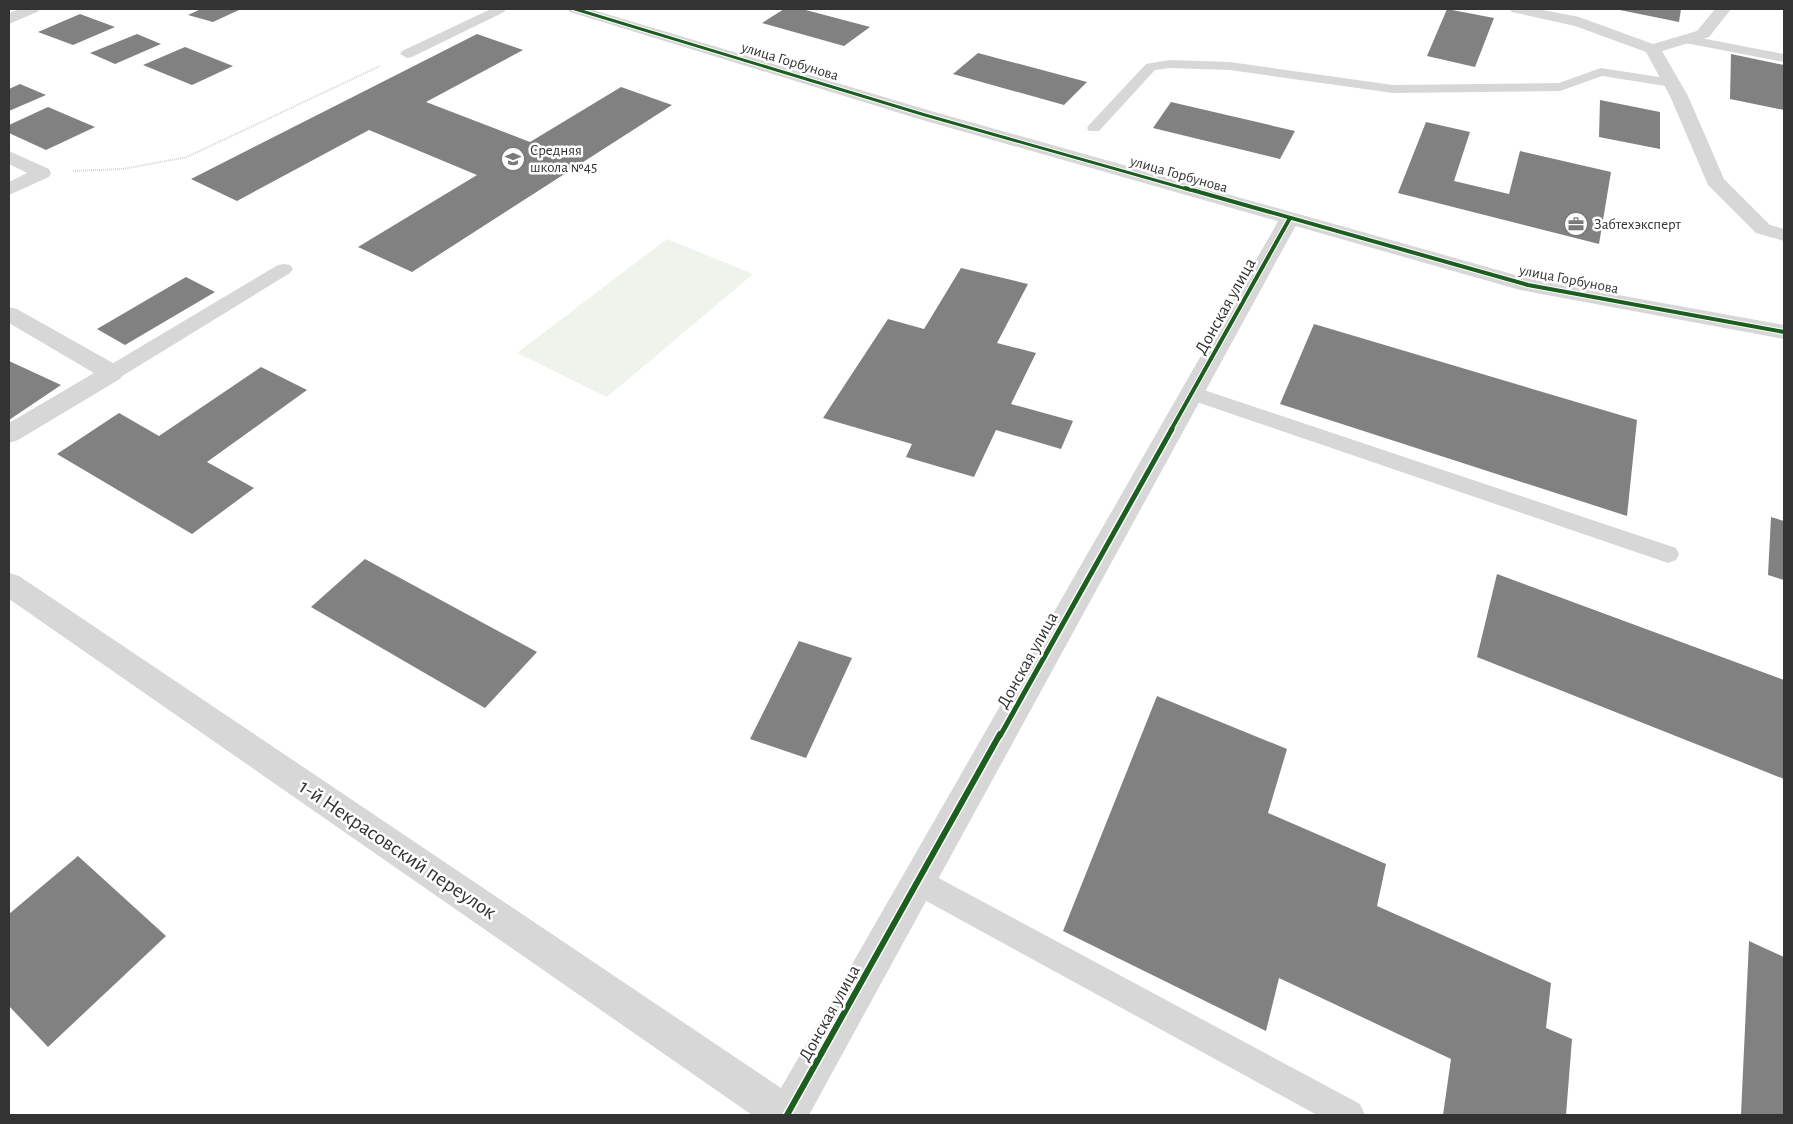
<svg xmlns="http://www.w3.org/2000/svg" width="1793" height="1124" viewBox="0 0 1793 1124" font-family="'Alegreya Sans',sans-serif">
  <rect width="100%" height="100%" fill="#fff"/>
  <!-- green -->
  <path fill="#eef3ec" d="M667,239L753,274L607,397L517,353Z"/>
  <!-- building -->
  <g fill="#818181">
    <path d="M201,9H241L213,22L188,15Z"/>
    <path d="M784,9H802L870,27L844,46L762,23Z"/>
    <path d="M1447,9L1494,18L1475,67L1427,56Z"/>
    <path d="M1615,9H1681L1679,22Z"/>
    <path d="M80,14L115,27L73,45L38,32Z"/>
    <path d="M137,34L161,44L115,64L90,53Z"/>
    <path d="M477,34L523,50L426,102L530,142L621,87L672,105L412,272L358,247L477,175L369,130L237,201L191,179Z"/>
    <path d="M185,47L233,66L192,85L143,65Z"/>
    <path d="M978,53L1087,82L1064,105L953,74Z"/>
    <path d="M1731,54L1784,65V110L1730,99Z"/>
    <path d="M20,84L46,95L9,111V89Z"/>
    <path d="M1600,100L1660,112V149L1599,137Z"/>
    <path d="M1171,102L1295,131L1280,159L1153,128Z"/>
    <path d="M48,107L95,127L46,150L9,133V125Z"/>
    <path d="M1426,122L1470,132L1454,181L1509,194L1520,151L1611,172L1599,244L1398,193Z"/>
    <path d="M961,268L1028,284L997,343L1036,353L1011,404L1073,421L1061,449L996,430L974,477L906,457L912,444L823,418L888,319L924,329Z"/>
    <path d="M186,277L215,292L125,345L97,329Z"/>
    <path d="M1314,324L1637,420L1627,516L1280,404Z"/>
    <path d="M9,361L61,385L9,420Z"/>
    <path d="M261,367L307,390L207,462L254,488L192,534L57,454L119,413L159,436Z"/>
    <path d="M1771,517L1784,521V580L1768,575Z"/>
    <path d="M365,559L537,652L485,708L311,607Z"/>
    <path d="M1497,574L1784,680V779L1477,657Z"/>
    <path d="M799,641L852,658L806,758L750,739Z"/>
    <path d="M1157,696L1287,749L1268,813L1386,864L1377,906L1551,983L1546,1028L1572,1039L1566,1115H1443L1451,1059L1279,978L1266,1031L1063,931Z"/>
    <path d="M78,856L166,936L48,1047L9,1006V914Z"/>
    <path d="M1749,941L1784,957V1115H1741Z"/>
  </g>
  <g fill="none" stroke-linecap="round" stroke-linejoin="round">
    <!-- path -->
    <path stroke="#d5d5d5" stroke-width="2" stroke-dasharray="1 1" stroke-linecap="butt" d="M73,171L123,169L187,157L380,66"/>
    <!-- service -->
    <g fill="#d7d7d7" fill-rule="evenodd">
      <path d="M491,9H506L504,12L412,57L407,58L400,54L402,51Z"/>
      <path d="M1685,35L1784,54V62L1680,42L1678,39Z"/>
      <path d="M1170,60L1230,62L1393,85L1559,83L1601,68L1672,79L1679,83L1672,87L1602,76L1560,91L1393,93L1230,70L1170,68L1155,70L1099,131H1089L1087,128L1089,125L1146,64Z"/>
      <path d="M284,264L290,265L293,269L290,273L119,378L112,379L105,378L102,373L105,368L278,265Z"/>
      <path d="M1192,386L1676,548L1679,554L1676,560L1668,563L1185,398L1182,393L1185,388Z"/>
      <path d="M918,867L1360,1104L1365,1115H1317L908,891L904,881L908,871Z"/>
    </g>
    <!-- minor -->
    <g fill="#d7d7d7" fill-rule="evenodd">
      <path d="M20,9H40L37,12L9,24V13Z"/>
      <path d="M1509,9H1538L1579,17L1653,44L1697,31L1715,9H1731L1709,37L1662,51L1688,96L1724,179L1770,225L1784,229V241L1756,233L1708,185L1670,96L1646,52L1575,26L1512,12Z"/>
      <path d="M9,151L49,169L51,173L49,177L9,195V182L27,173L9,164Z"/>
      <path d="M1290,212L1297,214L1300,218L809,1115H752L9,599V573L19,576L781,1088L1280,218L1283,214Z"/>
      <path d="M9,307L17,309L120,367L124,373L120,379L18,440L9,443V423L94,373L9,323Z"/>
    </g>
    <!-- tertiary -->
    <path fill="#d7d7d7" fill-rule="evenodd" d="M567,9H590L931,111L1530,279L1784,325V339L1520,290L919,119L570,12Z"/>
    <!-- cycleway-far3 casing -->
    <g stroke="#fff" stroke-width="5">
      <path id="cycleway-far3" d="M575,9L925,115L1190,190"/>
    </g>
    <!-- cycleway-far2 casing -->
    <g stroke="#fff" stroke-width="6">
      <g id="cycleway-far2">
        <path d="M1185,188L1528,285L1784,332"/>
        <path d="M1171,430L1290,218"/>
      </g>
    </g>
    <!-- cycleway-far1 casing -->
    <g stroke="#fff" stroke-width="8">
      <path id="cycleway-far1" d="M1000,736L1172,429"/>
    </g>
    <!-- cycleway casing -->
    <g stroke="#fff" stroke-width="9">
      <path id="cycleway" d="M787,1115L1000,734"/>
    </g>
    <!-- cycleway-far3 -->
    <use href="#cycleway-far3" stroke="#1b5e20" stroke-width="3"/>
    <!-- cycleway-far2 -->
    <use href="#cycleway-far2" stroke="#1b5e20" stroke-width="4"/>
    <!-- cycleway-far1 -->
    <use href="#cycleway-far1" stroke="#1b5e20" stroke-width="5"/>
    <!-- cycleway -->
    <use href="#cycleway" stroke="#1b5e20" stroke-width="6"/>
  </g>
  <!-- icons -->
  <defs>
    <g id="school-ring" transform="scale(1.25)"><circle r="9.5" fill="#fff" stroke="#7a7a7a" stroke-width="1.5"/><path d="M0-5L7-2L0 1L-7-2ZM-4 1L0 2.5L4 1V4Q0 6-4 4Z" fill="#7a7a7a"/></g>
    <g id="office-ring" transform="scale(1.25)"><circle r="9.5" fill="#fff" stroke="#7a7a7a" stroke-width="1.5"/><path d="M-6-3h4V-5.5h4V-3h4V5H-6ZM-1-4.5V-3h2v-1.5ZM-6 0V1H6V0Z" fill="#7a7a7a"/></g>
  </defs>
  <g fill-rule="evenodd">
    <use href="#school-ring" x="513" y="159"/>
    <use href="#office-ring" x="1576" y="224"/>
  </g>
  <g text-anchor="middle" stroke-width="5" stroke-linejoin="round" paint-order="stroke">
    <!-- far-street labels -->
    <g font-size="15" fill="#333" stroke="#fff">
      <text transform="translate(790 61) rotate(17)" y="5">улица Горбунова</text>
      <text transform="translate(1179 174) rotate(16)" y="5">улица Горбунова</text>
      <text transform="translate(1569 279) rotate(11)" y="5">улица Горбунова</text>
    </g>
    <!-- far-poi labels -->
    <g font-size="15" fill="#333" stroke="#fff" text-anchor="start">
      <text x="530" y="155">Средняя<tspan x="530" dy="17">школа №45</tspan></text>
      <text x="1594" y="229">Забтехэксперт</text>
    </g>
    <!-- street labels -->
    <g font-size="18" fill="#333" stroke="#fff">
      <text transform="translate(1225 306) rotate(-61)" y="6">Донская улица</text>
      <text transform="translate(1027 660) rotate(-61)" y="6">Донская улица</text>
      <text transform="translate(829 1013) rotate(-61)" y="6">Донская улица</text>
    </g>
    <!-- near-street labels -->
    <g font-size="21" fill="#333" stroke="#fff">
      <text transform="translate(398 849) rotate(34)" y="7">1-й Некрасовский переулок</text>
    </g>
  </g>
  <!-- border -->
  <rect width="1793" height="1124" fill="none" stroke="#333333" stroke-width="20"/>
</svg>
